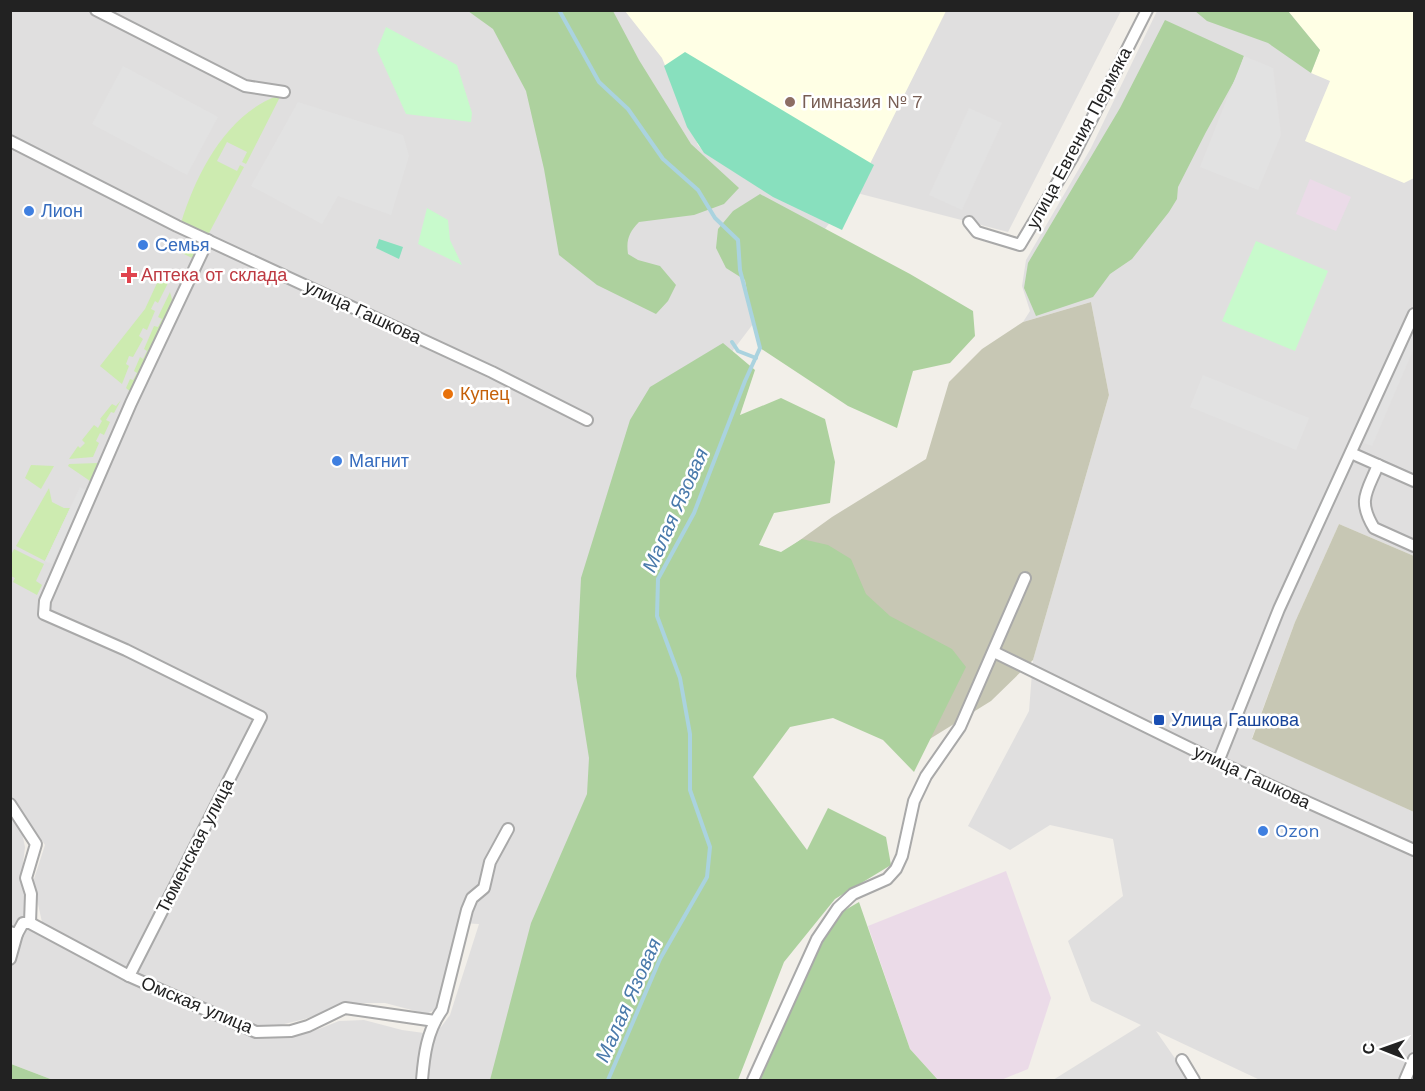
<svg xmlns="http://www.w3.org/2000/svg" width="1425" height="1091" viewBox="0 0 1425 1091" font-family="'Work Sans',sans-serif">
  <rect width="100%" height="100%" fill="#f2efe9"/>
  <!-- residential -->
  <g fill="#e0dfdf">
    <path d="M11,11H1121L1008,232L853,192L596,531L625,782L495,1080H53L11,1064L10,815L22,833L25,847L21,880L25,897L24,916L28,927L246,1033L282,1038L319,1029L339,1021L364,1020L402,1030L424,1033L441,1027L450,1015L479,924L460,923L439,1007L427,1014L385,1003H348L305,1019L276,1026H255L139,974L47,929L42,922L33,882L45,845L10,794Z"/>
    <path d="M1157,11H1414V556L1339,524L1295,622L1252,738L1414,812V1080H1260L1156,1031L1190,1080H1053L1141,1025L1091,1001L1068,941L1123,896L1113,839L1050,825L1010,850L968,826L1029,711L1033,660L1109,395L1091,302L1023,322L1030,311L1022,286L1026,260L1091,148Z"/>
  </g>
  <!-- industrial -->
  <g fill="#ebdbe8">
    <path d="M1310,179L1351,197L1336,231L1296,214Z"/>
    <path d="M1006,871L1051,998L1028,1069L1001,1080H938L910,1049L868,926Z"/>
  </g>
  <!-- education -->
  <g fill="#ffffe5">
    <path d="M625,11H946L839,226L705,153L698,145L662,58Z"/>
    <path d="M1288,11H1414V178L1404,183L1305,141L1330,81L1311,73L1320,50Z"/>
  </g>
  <!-- construction -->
  <g fill="#c7c7b4">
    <path d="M1091,302L1109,395L1033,660L991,701L912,750L746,579L832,517L926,459L949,382L982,349L1023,322Z"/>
    <path d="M1339,524L1414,556V812L1252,739L1295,622Z"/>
  </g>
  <!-- grass -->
  <g fill="#cdebb0">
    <path d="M277,96L280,97L246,164L242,162L247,152L227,142L217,161L237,171L240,165L244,167L208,235L181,223C196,174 226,115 277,96Z"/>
    <path d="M177,242C188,241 195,242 196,254L194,259L174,249Z"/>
    <path d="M163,270L168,283L158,303L155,301L151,309L155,311L147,330L143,328L139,336L143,339L133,357L129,356L126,364L129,366L122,384L100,366L145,309Z"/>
    <path d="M170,292L173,303L132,393L126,388L130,379L133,380L137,373L134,371L140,357L143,359L147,351L144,349L154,326L158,327L162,319L158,317Z"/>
    <path d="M121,400L114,413L111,412L106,420L110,422L104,435L100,433L96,441L99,443L93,457L69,459L78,446L80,448L85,443L82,440L94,425L98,428L102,421L100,419L112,404L116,406Z"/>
    <path d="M98,463L90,481L68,466L69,464Z"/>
    <path d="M31,465L54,466L41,489L25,478Z"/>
    <path d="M49,488L52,502L64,508H70L45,561L16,546Z"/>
    <path d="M14,549L44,564L36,581L42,585L37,595L13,582L15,578L11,576V555Z"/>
  </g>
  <!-- forest -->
  <g fill="#add19e">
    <path d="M468,11H613L639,60L691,144L739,188L724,204L694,215L639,222C629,232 626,240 628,254L638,260L660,266L676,285L668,301L656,314L597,285L559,255L544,169L526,91L493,29Z"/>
    <path d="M1195,11H1288L1320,50L1311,73L1268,43L1207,21Z"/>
    <path d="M1165,20L1244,56L1237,76L1206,132L1178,187L1177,199L1169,212L1132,259L1110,274L1093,297L1036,316L1024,288L1028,263L1120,108Z"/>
    <path d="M760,194L910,274L973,311L975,336L950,363L913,371L897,428L848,406L760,348L752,321L745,280L726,268L716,248L718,229L733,211Z"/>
    <path d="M723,343L755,370L740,415L781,398L825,419L835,462L830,503L774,513L759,545L781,552L802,539L828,545L851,559L866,594L890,616L952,649L966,667L914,772L883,740L833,718L790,727L753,777L807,850L828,808L886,837L891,865L835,899L784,962L738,1080H490L531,923L587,794L589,758L576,676L581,578L630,420L650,387Z"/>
    <path d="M859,902L910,1049L938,1080H760L820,942L840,913Z"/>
    <path d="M10,1064H11L53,1080H11Z"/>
  </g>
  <!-- park -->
  <g fill="#c8facc">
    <path d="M386,27L457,65L472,113L471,122L406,114L377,50Z"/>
    <path d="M427,208L448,220L450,240L462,265L418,244Z"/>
    <path d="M1256,241L1328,271L1295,351L1222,321Z"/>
  </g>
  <!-- pitch -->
  <g fill="#88e0be">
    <path d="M685,52L874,165L842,230L773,197L704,153L687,127L664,66Z"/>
    <path d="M379,239L403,247L399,259L376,248Z"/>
  </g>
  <!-- parking -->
  <g fill="#e2e2e2">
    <path d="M1244,56L1273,68L1281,135L1258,190L1200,167Z"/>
    <path d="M123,66L218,117L187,175L92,124Z"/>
    <path d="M298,102L403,135L409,156L391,215L338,196L322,224L251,186Z"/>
    <path d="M969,108L1002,123L962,210L929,195Z"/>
    <path d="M1414,325V348L1372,446L1364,443Z"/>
    <path d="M1203,375L1309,418L1296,450L1190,407Z"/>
    <path d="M80,487L87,491L52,564L45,561Z"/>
  </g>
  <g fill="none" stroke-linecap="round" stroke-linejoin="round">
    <!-- stream -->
    <g stroke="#aad3df" stroke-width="4">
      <path d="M559,10L599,82L628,109L663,159L698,190L715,218L738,240L740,270L760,348L745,381L694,513L658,579L657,616L680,678L690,734V790L710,847L707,877L660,959L608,1080"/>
      <path d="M732,342L738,351L756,358"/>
    </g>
    <!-- minor casing -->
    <g stroke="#a9a9a9" stroke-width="14">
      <g id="minor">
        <path d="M96,10L245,86L284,92"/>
        <path d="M10,141L177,226L492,372L587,420"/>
        <path d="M969,222L977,232L1020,245L1072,158L1147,10"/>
        <path d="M1351,453L1414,481"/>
        <path d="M1378,465C1367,492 1357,500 1374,528L1414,546"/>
        <path d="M994,652L1218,762L1414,850"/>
        <path d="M1218,762L1279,609L1414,314"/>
        <path d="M10,804L36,844L26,878L31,894L30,923"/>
        <path d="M10,932L17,934L23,923H30L129,976L256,1032L291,1031L308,1026L345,1008L435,1021"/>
        <path d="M10,959L17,934"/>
        <path d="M129,976L261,717L126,650L44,614L45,601L131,403L208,240"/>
        <path d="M1182,1060L1194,1080"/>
        <path d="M422,1080C424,1055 427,1031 442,1010L467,910L472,898L484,888L490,862L508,829"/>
        <path d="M753,1080L817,939L838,908L853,894L887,879L896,869L902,856L914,801L926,776L960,727L1025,578"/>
        <path d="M1405,1080L1414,1059"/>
      </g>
    </g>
    <!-- minor -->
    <use href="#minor" stroke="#fff" stroke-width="10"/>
  </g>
  <!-- markers -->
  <circle fill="#8d6e63" stroke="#fff" stroke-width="2" cx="790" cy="102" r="6"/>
  <g fill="#3f7fe0" stroke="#fff" stroke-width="2">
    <circle cx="29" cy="211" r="6"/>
    <circle cx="143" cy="245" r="6"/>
    <circle cx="337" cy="461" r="6"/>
    <circle cx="1263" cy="831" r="6"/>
  </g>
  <path fill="#e0444e" stroke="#fff" stroke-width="2" d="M126 266h6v6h6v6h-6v6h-6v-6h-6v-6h6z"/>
  <circle fill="#e8710a" stroke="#fff" stroke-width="2" cx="448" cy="394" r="6"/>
  <rect fill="#1a4fb4" stroke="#fff" stroke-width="2" x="1153" y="714" width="12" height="12" rx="3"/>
  <g text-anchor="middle" stroke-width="5" stroke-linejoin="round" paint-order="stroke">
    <!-- education labels -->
    <g font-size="18" fill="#785e54" stroke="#fff" text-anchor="start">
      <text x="802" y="108">Гимназия № 7</text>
    </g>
    <!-- street labels -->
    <g font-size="18" fill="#222" stroke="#fff">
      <text transform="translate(1079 138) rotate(-62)" y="6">улица Евгения Пермяка</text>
      <text transform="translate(363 312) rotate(25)" y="6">улица Гашкова</text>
      <text transform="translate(1252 777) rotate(25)" y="6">улица Гашкова</text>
      <text transform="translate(195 846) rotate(-63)" y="6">Тюменская улица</text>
      <text transform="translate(197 1005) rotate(23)" y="6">Омская улица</text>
    </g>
    <!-- shop labels -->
    <g font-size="18" fill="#366cbe" stroke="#fff" text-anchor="start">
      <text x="41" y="217">Лион</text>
      <text x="155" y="251">Семья</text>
      <text x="349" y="467">Магнит</text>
      <text x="1275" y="837">Ozon</text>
    </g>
    <!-- health labels -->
    <g font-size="18" fill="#be3a42" stroke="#fff" text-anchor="start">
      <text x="141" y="281">Аптека от склада</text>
    </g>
    <!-- food labels -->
    <g font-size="18" fill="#c56008" stroke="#fff" text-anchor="start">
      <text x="460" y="400">Купец</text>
    </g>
    <!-- transit labels -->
    <g font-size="18" fill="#164399" stroke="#fff" text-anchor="start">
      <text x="1171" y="726">Улица Гашкова</text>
    </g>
    <!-- water labels -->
    <g font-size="20" font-style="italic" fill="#4a7aab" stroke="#fff">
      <text transform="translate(675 510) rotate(-66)" y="7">Малая Язовая</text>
      <text transform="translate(628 1000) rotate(-66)" y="7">Малая Язовая</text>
    </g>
  </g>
  <!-- border -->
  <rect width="1425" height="1091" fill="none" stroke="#222222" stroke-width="24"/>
  <!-- north arrow -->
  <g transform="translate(1383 1049) rotate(271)" stroke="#ffffff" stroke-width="4.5" paint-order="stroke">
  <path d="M0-4.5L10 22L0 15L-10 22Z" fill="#222222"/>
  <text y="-9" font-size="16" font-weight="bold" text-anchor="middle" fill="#222222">С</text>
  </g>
</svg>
